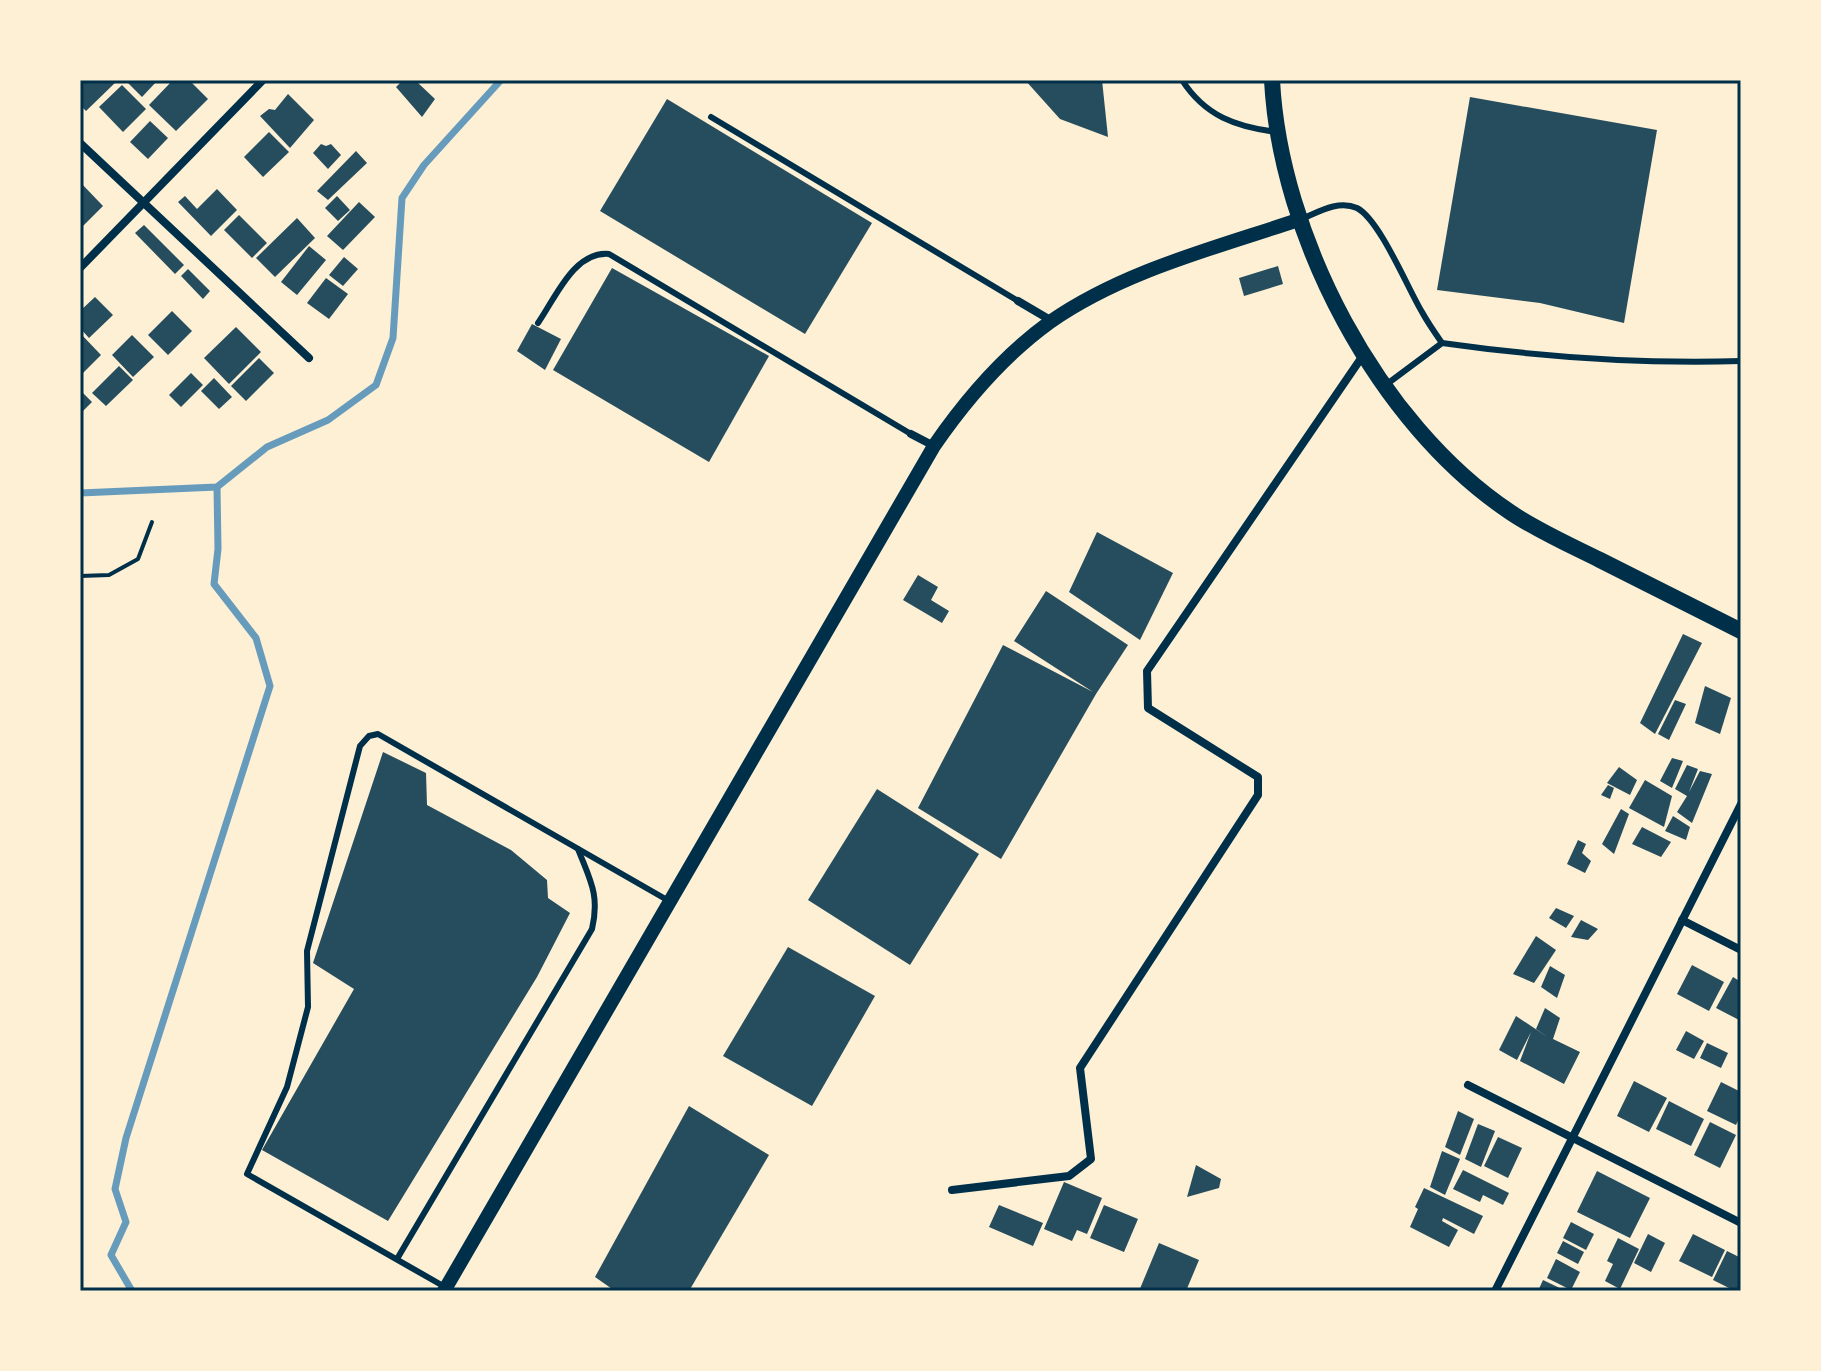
<svg xmlns="http://www.w3.org/2000/svg" width="1821" height="1371" viewBox="0 0 1821 1371" font-family="'Exo 2',sans-serif">
  <rect width="100%" height="100%" fill="#fdf0d5"/>
  <g fill="none" stroke-linecap="round" stroke-linejoin="round">
    <!-- stream -->
    <g stroke="#669bbc" stroke-width="7">
      <path d="M80,493L217,487L267,447L328,420L376,385L393,338L402,198L424,165L501,80"/>
      <path d="M132,1291L111,1255L126,1222L115,1189L126,1138L270,686L256,638L214,584L218,549L217,487"/>
    </g>
  </g>
  <!-- building -->
  <g fill="#264d5e">
    <path d="M80,80H118L86,111L80,105Z"/>
    <path d="M127,80H158L142,97L126,81Z"/>
    <path d="M173,80H189L208,99L176,131L149,105Z"/>
    <path d="M403,80H419L417,82L435,99L422,117L396,87Z"/>
    <path d="M1025,80H1102L1108,137L1060,119Z"/>
    <path d="M122,85L146,109L123,132L99,107Z"/>
    <path d="M288,94L314,120L290,148L260,116L269,109L275,110Z"/>
    <path d="M1470,97L1657,130L1624,323L1540,303L1437,290Z"/>
    <path d="M667,99L872,223L805,334L600,211Z"/>
    <path d="M150,121L168,138L148,159L130,142Z"/>
    <path d="M269,132L289,152L263,177L244,157Z"/>
    <path d="M321,144L326,146L331,144L341,155L328,169L313,153Z"/>
    <path d="M356,151L367,163L328,200L317,191Z"/>
    <path d="M80,182L103,206L83,226L80,223Z"/>
    <path d="M217,189L237,210L211,236L178,202L185,196L197,209Z"/>
    <path d="M337,196L350,210L338,221L325,208Z"/>
    <path d="M359,202L375,217L343,250L327,236Z"/>
    <path d="M239,215L267,243L252,258L224,230Z"/>
    <path d="M297,218L315,238L275,277L256,258Z"/>
    <path d="M144,225L184,265L175,274L135,233Z"/>
    <path d="M309,246L326,260L297,295L281,282Z"/>
    <path d="M344,257L358,269L343,286L329,275Z"/>
    <path d="M1278,266L1283,284L1244,296L1239,278Z"/>
    <path d="M612,268L769,356L709,462L553,370Z"/>
    <path d="M188,269L210,291L203,299L181,276Z"/>
    <path d="M326,278L348,294L329,319L307,303Z"/>
    <path d="M95,297L113,315L89,338L80,328V311Z"/>
    <path d="M172,311L192,331L168,355L148,335Z"/>
    <path d="M532,324L561,339L545,370L517,351Z"/>
    <path d="M236,327L261,352L229,384L204,358Z"/>
    <path d="M80,333L101,355L80,376Z"/>
    <path d="M132,335L154,357L133,377L112,355Z"/>
    <path d="M259,358L274,373L246,401L231,386Z"/>
    <path d="M119,366L133,380L106,406L92,393Z"/>
    <path d="M191,373L203,385L181,407L169,395Z"/>
    <path d="M214,378L232,397L219,409L201,391Z"/>
    <path d="M80,390L92,402L80,414Z"/>
    <path d="M1097,532L1173,573L1140,640L1069,592Z"/>
    <path d="M918,575L938,587L931,600L949,611L942,623L903,600Z"/>
    <path d="M1046,591L1128,645L1096,694L1001,859L918,808L1003,645L1093,692L1014,641Z"/>
    <path d="M1683,634L1702,643L1655,734L1640,723Z"/>
    <path d="M1705,686L1731,698L1720,734L1695,723Z"/>
    <path d="M1675,700L1686,704L1669,740L1658,734Z"/>
    <path d="M383,752L426,773L427,805L511,850L547,880L548,898L570,913L537,977L388,1221L262,1150L354,989L313,963Z"/>
    <path d="M1672,758L1683,761L1672,788L1660,781Z"/>
    <path d="M1687,765L1698,769L1689,792L1700,771L1712,774L1692,823L1677,812L1687,796L1675,789Z"/>
    <path d="M1619,767L1637,780L1630,795L1607,783Z"/>
    <path d="M1645,780L1672,796L1664,827L1629,808Z"/>
    <path d="M1608,785L1614,788L1610,799L1601,795Z"/>
    <path d="M877,789L979,854L910,965L808,900Z"/>
    <path d="M1621,809L1629,814L1614,854L1602,844Z"/>
    <path d="M1673,816L1690,827L1686,840L1665,831Z"/>
    <path d="M1642,827L1671,842L1661,857L1632,844Z"/>
    <path d="M1578,840L1586,844L1582,853L1591,861L1585,873L1567,864Z"/>
    <path d="M1556,908L1574,916L1566,928L1549,918Z"/>
    <path d="M1581,920L1598,929L1588,940L1571,937Z"/>
    <path d="M1536,936L1556,950L1534,983L1513,974Z"/>
    <path d="M788,947L875,996L812,1106L723,1056Z"/>
    <path d="M1692,965L1724,982L1709,1011L1677,994Z"/>
    <path d="M1550,966L1565,975L1557,998L1541,987Z"/>
    <path d="M1733,977L1741,982V1021L1716,1008Z"/>
    <path d="M1545,1008L1560,1018L1553,1039L1580,1052L1564,1084L1520,1061L1531,1032L1517,1060L1499,1050L1516,1016L1549,1038L1536,1029Z"/>
    <path d="M1686,1031L1704,1041L1694,1059L1676,1050Z"/>
    <path d="M1707,1043L1728,1053L1721,1068L1700,1058Z"/>
    <path d="M1634,1081L1667,1098L1649,1132L1617,1116Z"/>
    <path d="M1721,1082L1741,1092V1114L1736,1125L1707,1111Z"/>
    <path d="M1669,1101L1704,1119L1691,1146L1656,1129Z"/>
    <path d="M689,1106L769,1155L689,1291H615L595,1277Z"/>
    <path d="M1458,1111L1474,1119L1460,1155L1445,1147Z"/>
    <path d="M1710,1122L1736,1135L1720,1168L1694,1155Z"/>
    <path d="M1478,1124L1495,1131L1481,1167L1465,1159Z"/>
    <path d="M1498,1137L1522,1148L1508,1178L1484,1166Z"/>
    <path d="M1442,1151L1460,1159L1445,1195L1430,1187Z"/>
    <path d="M1196,1165L1221,1179L1219,1188L1187,1197Z"/>
    <path d="M1463,1170L1509,1193L1503,1205L1483,1195L1480,1202L1453,1189Z"/>
    <path d="M1597,1171L1650,1198L1630,1238L1577,1212Z"/>
    <path d="M1064,1182L1102,1198L1087,1234L1077,1230L1072,1241L1044,1229Z"/>
    <path d="M1424,1188L1483,1216L1474,1234L1443,1218L1442,1221L1458,1230L1449,1247L1410,1227L1418,1209L1415,1207Z"/>
    <path d="M999,1205L1043,1223L1033,1246L989,1227Z"/>
    <path d="M1104,1205L1138,1219L1124,1252L1090,1238Z"/>
    <path d="M1571,1222L1594,1234L1586,1250L1563,1238Z"/>
    <path d="M1648,1234L1665,1243L1651,1272L1634,1263Z"/>
    <path d="M1693,1234L1725,1250L1712,1277L1679,1261Z"/>
    <path d="M1618,1238L1639,1249L1620,1289L1605,1281L1613,1264L1607,1261Z"/>
    <path d="M1563,1241L1584,1252L1578,1264L1557,1253Z"/>
    <path d="M1159,1243L1199,1260L1186,1291H1139Z"/>
    <path d="M1727,1251L1741,1258V1291H1735L1713,1280Z"/>
    <path d="M1556,1259L1580,1272L1571,1290L1547,1278Z"/>
    <path d="M1543,1280L1566,1291H1538Z"/>
  </g>
  <g fill="none" stroke-linecap="round" stroke-linejoin="round">
    <!-- path -->
    <path stroke="#003049" stroke-width="4" d="M80,576L109,575L138,559L152,522"/>
    <!-- service -->
    <g stroke="#003049" stroke-width="6">
      <path d="M1182,80C1205,116 1236,127 1277,132"/>
      <path d="M711,117L1018,301"/>
      <path d="M1304,218C1320,211 1339,200 1357,208C1380,220 1408,289 1422,312C1428,323 1435,333 1442,343C1541,357 1641,364 1741,361"/>
      <path d="M538,323C556,297 574,251 609,254L911,434"/>
      <path d="M1387,384L1442,343"/>
      <path d="M397,1259L592,929C600,895 590,880 578,849"/>
      <path d="M445,1287L247,1174L287,1087L308,1007L307,951L360,746L369,736L378,734L669,901"/>
    </g>
    <!-- minor -->
    <g stroke="#003049" stroke-width="8">
      <path d="M80,143L309,358"/>
      <path d="M80,268L263,80"/>
      <path d="M1018,301L1052,321"/>
      <path d="M911,434L934,446"/>
      <path d="M1682,920L1741,950"/>
      <path d="M1468,1085L1741,1223"/>
      <path d="M952,1190L1069,1176L1091,1159L1080,1068L1258,795V777L1148,708L1147,671L1364,354"/>
      <path d="M1495,1291L1741,804"/>
    </g>
    <!-- tertiary -->
    <path stroke="#003049" stroke-width="14" d="M444,1291L934,446C967,398 1003,356 1050,322C1123,271 1215,248 1298,220"/>
    <!-- secondary -->
    <path stroke="#003049" stroke-width="16" d="M1272,80C1280,236 1378,424 1510,512C1538,531 1570,545 1600,560C1647,584 1694,607 1741,631"/>
  </g>
  <!-- border -->
  <rect width="1821" height="1371" fill="none" stroke="#fdf0d5" stroke-width="164"/>
  <rect x="82" y="82" width="1657" height="1207" fill="none" stroke="#003049" stroke-width="3"/>
</svg>
